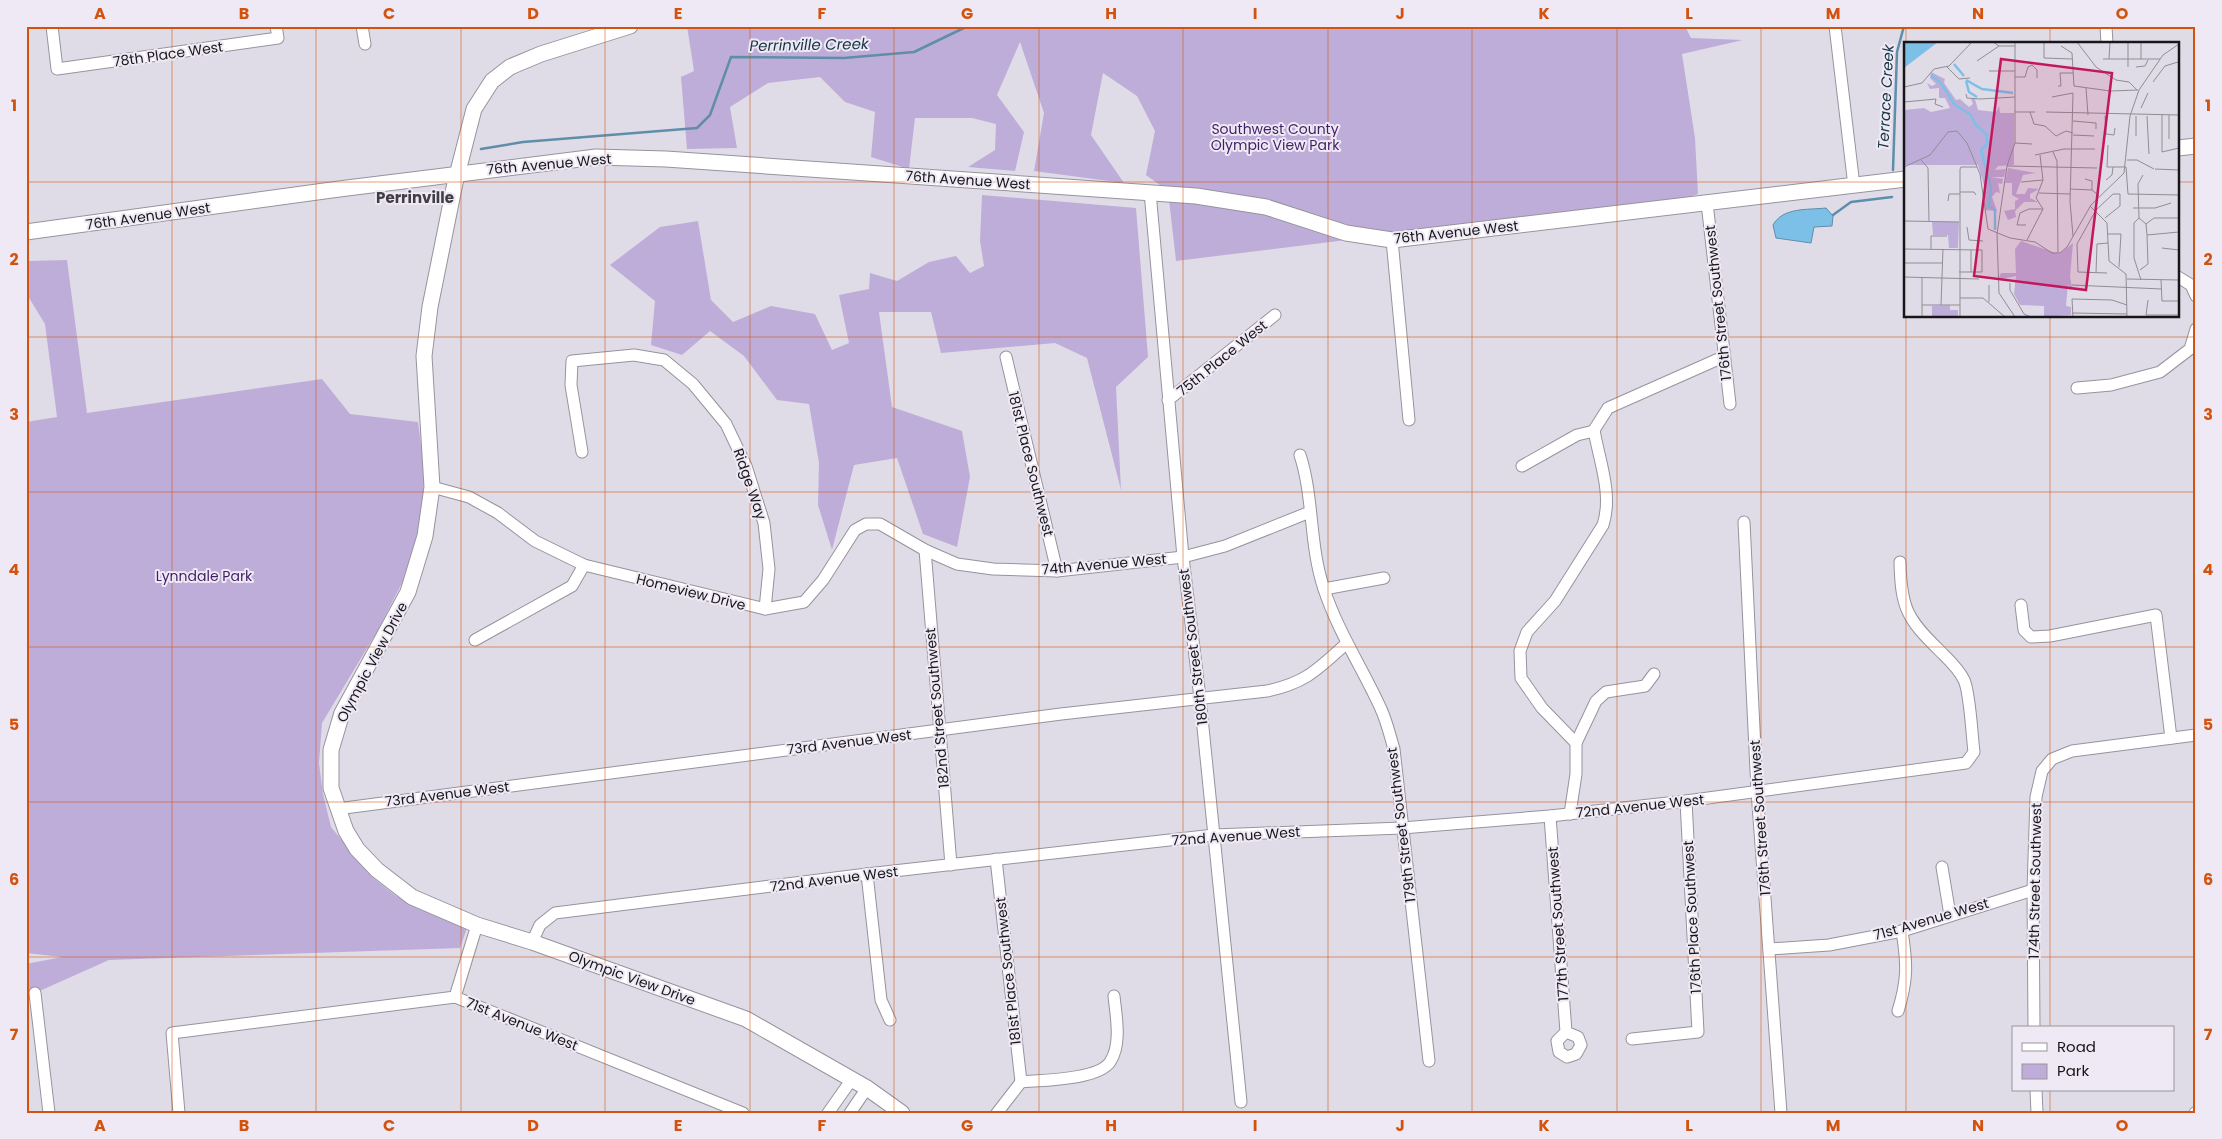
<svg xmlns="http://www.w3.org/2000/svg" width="2222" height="1139" viewBox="0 0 2222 1139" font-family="Poppins,sans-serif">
  <rect width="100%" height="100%" fill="#e0dce7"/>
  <!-- green -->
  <g fill="#bfadd9">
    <path d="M687,26H1685L1691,38L1743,40L1682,54L1695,138L1698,194L1687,198L1176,261L1168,191L1146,175L1155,131L1137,96L1103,73L1091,135L1124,183L1034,171L1044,113L1020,42L997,95L1024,132L1015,171L968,167L995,150L996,124L972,118H915L909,169L871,157L875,112L845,102L820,77L768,83L730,107L737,148L687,149L681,77L694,71Z"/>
    <path d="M982,195L1136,208L1148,357L1116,387L1121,490L1087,358L1055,343L941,353L931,312H879L892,407L962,431L970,477L957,547L923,534L897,458L854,465L832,550L818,505L819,463L809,404L777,400L744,356L710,331L682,355L651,345L655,301L610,265L660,227L698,221L711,300L733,322L771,306L815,314L832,350L849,343L839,295L869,289L870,273L897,281L929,262L956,256L970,273L984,266L980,241Z"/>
    <path d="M26,257L28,261L67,260L87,413L322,379L350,414L418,422L425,475L420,518L414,548L404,579L378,630L322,723L319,763L323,794L331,827L373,878L396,896L467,928L460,948L109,960L26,997V964L62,957L26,953V422L57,417L45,324L26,293Z"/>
  </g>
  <!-- water -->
  <path fill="#7dc0e7" stroke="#5f8daa" d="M1826,208L1833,216L1832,226L1814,227L1811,243L1776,238L1773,225C1783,207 1808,210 1826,208Z"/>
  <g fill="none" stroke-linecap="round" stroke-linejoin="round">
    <!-- stream -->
    <g stroke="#5f8daa" stroke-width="2.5">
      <path d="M481,149L523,142L697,128L710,115L731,57L844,58L914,52L968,26"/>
      <path d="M1893,170L1897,52L1904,26"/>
      <path d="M1833,215L1851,202L1892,197"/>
    </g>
    <!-- street casing -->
    <g stroke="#97939d" stroke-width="13">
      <g id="street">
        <path d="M52,26L57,69L278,38L276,26"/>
        <path d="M362,26L365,44"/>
        <path d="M1835,26L1854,186"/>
        <path d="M2106,26L2107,44"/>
        <path d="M1150,192L1183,557L1200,698L1241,1102"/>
        <path d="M1707,203L1730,404"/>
        <path d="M1392,240L1409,420"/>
        <path d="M2178,277L2191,285L2196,296"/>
        <path d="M1006,357L1057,571"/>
        <path d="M2077,388L2111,385L2160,372L2190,349L2196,329"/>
        <path d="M1168,400L1275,315"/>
        <path d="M582,452L571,385L572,361L634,355L664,360L693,384L726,424L746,466L764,523L769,569L765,609"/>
        <path d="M1300,455C1314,498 1309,545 1324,589C1338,632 1363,669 1381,709C1387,722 1390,736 1394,749L1429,1061"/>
        <path d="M1522,466L1577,435L1594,431"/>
        <path d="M432,487L469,497L498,513L535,541L584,565L765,609L804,602L823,580L855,530L866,524H880L925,550L957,564L993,569L1057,571L1183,557L1225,546L1310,512"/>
        <path d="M1744,522L1757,791L1781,1113"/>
        <path d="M925,550L951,865"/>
        <path d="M1324,589L1384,578"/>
        <path d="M2021,605L2024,630L2031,637L2050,636L2156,615L2171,738"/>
        <path d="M475,640L572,586L584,565"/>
        <path d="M1576,743L1596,701L1606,692L1645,686L1654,674"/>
        <path d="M337,809L1061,714L1267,691C1306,683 1318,669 1347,643"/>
        <path d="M1570,814L1576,774V743L1542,708L1521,678L1520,651L1527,632L1555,601L1603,525C1613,494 1599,460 1594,430L1608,408L1723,357"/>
        <path d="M1550,816L1566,1032L1557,1041L1559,1052L1567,1057L1576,1054L1581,1045L1578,1037L1566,1032"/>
        <path d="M996,859L1021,1082"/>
        <path d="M1942,867L1950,915"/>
        <path d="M867,874L881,1000L890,1020"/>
        <path d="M532,942L540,925L555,913L867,874L1214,835L1402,828L1550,816L1686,801L1966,763L1974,752C1972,737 1970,692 1964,680C1959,669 1949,660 1940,651C1907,619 1901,608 1900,562"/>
        <path d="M1769,949L1829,945L1902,931L2033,890"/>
        <path d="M35,993L49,1113"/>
        <path d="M455,997L477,925"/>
        <path d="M1898,1011C1908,979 1907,963 1902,931"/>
        <path d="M2034,1028L2033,890L2036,797L2042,771L2052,759L2072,751L2196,735"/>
        <path d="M1632,1039L1698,1032L1686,801"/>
        <path d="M2036,1090L2037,1113"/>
        <path d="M179,1113L172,1033L455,997L743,1113"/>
        <path d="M828,1113L852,1079"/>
        <path d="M850,1113L867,1088"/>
        <path d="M997,1113L1021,1082C1041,1080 1098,1080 1110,1062C1122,1044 1116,1016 1114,996"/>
        <path d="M2195,1113L2196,1112"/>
      </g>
    </g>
    <!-- secondary casing -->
    <g stroke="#97939d" stroke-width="17">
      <g id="secondary">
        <path d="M630,26L541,54L510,67L492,81L474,109L455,183L430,307L424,356L432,487L425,536L408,592L342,713L331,750V788L346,831L357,849L377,870L412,897L477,925L532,942L746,1019L867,1088L902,1113"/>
        <path d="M2178,148L2196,146"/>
        <path d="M26,232L339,189L596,157L666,159L1196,196L1266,207L1346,233L1392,240L1906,179"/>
      </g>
    </g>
    <!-- street -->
    <use href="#street" stroke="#fff" stroke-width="11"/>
    <!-- secondary -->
    <use href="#secondary" stroke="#fff" stroke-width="15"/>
  </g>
  <!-- grid -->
  <path fill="none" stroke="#d3520d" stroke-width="1" stroke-opacity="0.55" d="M172,26V1113M316,26V1113M461,26V1113M605,26V1113M750,26V1113M894,26V1113M1039,26V1113M1183,26V1113M1328,26V1113M1472,26V1113M1617,26V1113M1761,26V1113M1906,26V1113M2050,26V44M26,182H1906M2178,182H2196M2050,316V1028M26,337H2196M26,492H2196M26,647H2196M26,802H2196M26,957H2196M2050,1090V1113"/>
  <g text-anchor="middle" stroke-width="4" stroke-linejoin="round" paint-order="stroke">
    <!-- street labels -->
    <g font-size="14" fill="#18161a" stroke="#eee9f4">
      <text transform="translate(168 54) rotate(-8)" y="5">78th Place West</text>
      <text transform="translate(549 164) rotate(-5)" y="5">76th Avenue West</text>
      <text transform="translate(968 180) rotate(4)" y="5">76th Avenue West</text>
      <text transform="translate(148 216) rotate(-8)" y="5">76th Avenue West</text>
      <text transform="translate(1456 232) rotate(-6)" y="5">76th Avenue West</text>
      <text transform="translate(1718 303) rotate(-96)" y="5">176th Street Southwest</text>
      <text transform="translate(1222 358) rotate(-39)" y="5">75th Place West</text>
      <text transform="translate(1031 464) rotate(76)" y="5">181st Place Southwest</text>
      <text transform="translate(750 484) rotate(71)" y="5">Ridge Way</text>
      <text transform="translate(1104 564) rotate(-5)" y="5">74th Avenue West</text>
      <text transform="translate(691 592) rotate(14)" y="5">Homeview Drive</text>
      <text transform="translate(1193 647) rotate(-97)" y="5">180th Street Southwest</text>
      <text transform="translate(372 662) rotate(-62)" y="5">Olympic View Drive</text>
      <text transform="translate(937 708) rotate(-95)" y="5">182nd Street Southwest</text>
      <text transform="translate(849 742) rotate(-7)" y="5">73rd Avenue West</text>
      <text transform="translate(447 794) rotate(-7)" y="5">73rd Avenue West</text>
      <text transform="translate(1640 806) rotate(-6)" y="5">72nd Avenue West</text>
      <text transform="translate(1760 818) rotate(-94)" y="5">176th Street Southwest</text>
      <text transform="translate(1401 825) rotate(-97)" y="5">179th Street Southwest</text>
      <text transform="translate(1236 836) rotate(-4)" y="5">72nd Avenue West</text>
      <text transform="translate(834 879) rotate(-7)" y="5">72nd Avenue West</text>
      <text transform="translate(2035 881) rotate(-89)" y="5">174th Street Southwest</text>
      <text transform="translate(1692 917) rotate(-93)" y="5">176th Place Southwest</text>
      <text transform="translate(1931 919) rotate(-16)" y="5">71st Avenue West</text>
      <text transform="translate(1558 924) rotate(-94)" y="5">177th Street Southwest</text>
      <text transform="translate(1008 971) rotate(-96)" y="5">181st Place Southwest</text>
      <text transform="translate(632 978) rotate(20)" y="5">Olympic View Drive</text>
      <text transform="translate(522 1024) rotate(22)" y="5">71st Avenue West</text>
    </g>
    <!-- park labels -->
    <g font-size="14" fill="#421f64" stroke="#eee9f4">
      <text x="1275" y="134">Southwest County<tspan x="1275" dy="16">Olympic View Park</tspan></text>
      <text x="204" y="581">Lynndale Park</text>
    </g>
    <!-- water labels -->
    <g font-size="15" font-style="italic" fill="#173546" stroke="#eee9f4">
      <text transform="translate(809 45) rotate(-1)" y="5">Perrinville Creek</text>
      <text transform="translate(1886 97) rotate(-87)" y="5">Terrace Creek</text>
    </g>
    <!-- neighbourhood labels -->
    <g font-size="15" font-weight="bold" fill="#413e46" stroke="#eee9f4">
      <text x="415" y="203">Perrinville</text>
    </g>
  </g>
  <!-- overview -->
  <g transform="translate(1904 42)">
    <rect width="275" height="275" fill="#e0dce7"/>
    <path d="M27,30L41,37L40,41L52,58L56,57L65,65L69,62L67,57H71L74,68L92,70L95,64L96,71H110V123L94,124L91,128L102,127L100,135H87L99,137L98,142L94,141L96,151L92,150L88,155L93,169L81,168V147L74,123H0V68L20,66L27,70L46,66L41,56H35V46L26,47L23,41L28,44L32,42L26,36ZM104,126L132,131L119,133L112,152H121L124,146L135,147L126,152V156L134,160H120L111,169L112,175L104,178L100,169L111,167V159L115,157L108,153V141H101ZM28,180H55L54,206H45L44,193H29ZM117,199L155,212L169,201L166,235L168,245L166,249L164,242L162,264L167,265V273L140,275V264L116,263L110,252L112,234L94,238L97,231H112L111,207ZM46,263V268H54V275H28V264Z" fill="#bfadd9"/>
    <path d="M0,0H34L0,26Z" fill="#7dc0e7"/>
    <path fill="none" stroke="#7dc0e7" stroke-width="2.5" d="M50,22L60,34M27,33L36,40L51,63L67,73L71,82L83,93V102L77,108L87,146L85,164L91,168V188M62,38L78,47L109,51M62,39L65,50L73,55"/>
    <path fill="none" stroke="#908d95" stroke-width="1" d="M89,0L95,4H111M140,0V16L168,17M173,0L192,25L212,38L225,40L233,48M157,4L168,11L170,44L206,49L234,48M199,17H256M205,17L206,0M237,17V0M73,19L95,4M43,25L55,37L66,36M224,25V0M232,25L241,24L244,18M85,29H111M111,35H121L124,25L128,23L133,28V36M249,40L261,24L274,20M154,44H157L156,31H169M0,45L18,41L30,27L45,24L68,0M182,46L184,73M62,52L63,56L76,57L111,55M148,55L169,51L166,160L169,194M0,60L32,57L31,62L39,65M237,66L244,51M111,70H131M126,70L130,82L141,84L152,94L162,89L169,91M142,70L275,73M258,73V110L275,106M265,73V97M201,74L202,92L210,93L211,86M243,74L245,112M169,79L192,81V87M169,93L190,94M232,94V74M111,101L128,102M204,103L203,125H222L224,152L275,153M149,110L153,119L154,211M131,113L160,107H191M17,118L24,126L25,180M223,118H233L250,127M103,124L193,126M0,125L26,113L44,90L53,89L63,101L76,132L84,187L106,196L131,200L148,211H156L163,205L187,163L220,131L226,74L235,48L259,13L275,2M251,127L275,128M181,137L188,139V148L195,154M202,138L208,133L209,125M117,140L139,138M166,147L188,148M56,150H70L72,153M135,151L166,152M44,159L45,152H56M186,164L203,181L205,219L222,232L223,275M229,166H251L267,161M201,176L216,164V152H209L192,168L173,202L174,230L203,231M235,176L242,182L243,193L244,222L236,228M0,179L55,180M242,182L250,176H275M122,183H113L116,171L125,167H139M63,185L65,198L79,199M204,192H217L215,225M243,193L275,190M123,198L139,167L132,156L139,138L136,113M258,206L275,208M0,207L78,208V230H55M27,207V194H43M67,208V230M0,221H39M192,231L193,202L204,201M0,235L75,237M18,235V275M223,237L275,238M237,238L230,216V181L235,176L234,142L239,133M257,238L258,259H275M106,241V248L120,272L127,275M168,243L258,247M56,256H79L101,275M85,260V243M18,263H56M37,263L39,207M168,271L223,272M242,273H275M242,273L244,258M56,275V127L57,125H73M111,275L95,251L93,192L103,124L111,101V0M169,275L168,257L208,258L223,263"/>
    <path fill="#c2185b" fill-opacity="0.15" stroke="#c2185b" stroke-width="2.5" d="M97,17L208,31L182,248L70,234Z"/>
    <rect width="275" height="275" fill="none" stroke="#18161a" stroke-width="2.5"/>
  </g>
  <!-- border -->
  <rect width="2222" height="1139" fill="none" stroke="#eee9f4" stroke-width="55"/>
  <!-- legend -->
  <rect x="2012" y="1026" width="162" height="65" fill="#eee9f4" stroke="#98959d"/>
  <rect x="2022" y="1043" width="25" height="8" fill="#ffffff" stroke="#98959d"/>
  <text x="2057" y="1052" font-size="15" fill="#18161a">Road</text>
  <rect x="2022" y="1064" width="25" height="15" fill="#bfadd9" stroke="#98959d"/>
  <text x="2057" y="1076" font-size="15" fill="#18161a">Park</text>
  <rect x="28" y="28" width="2166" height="1084" fill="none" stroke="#d3520d" stroke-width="2"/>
  <g font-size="16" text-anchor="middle" font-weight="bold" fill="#d3520d">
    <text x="100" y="19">A</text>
    <text x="244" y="19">B</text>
    <text x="389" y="19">C</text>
    <text x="533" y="19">D</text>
    <text x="678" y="19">E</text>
    <text x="822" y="19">F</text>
    <text x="967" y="19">G</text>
    <text x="1111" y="19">H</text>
    <text x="1255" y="19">I</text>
    <text x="1400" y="19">J</text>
    <text x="1544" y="19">K</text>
    <text x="1689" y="19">L</text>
    <text x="1833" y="19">M</text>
    <text x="1978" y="19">N</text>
    <text x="2122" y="19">O</text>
    <text x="14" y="111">1</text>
    <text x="2208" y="111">1</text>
    <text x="14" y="265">2</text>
    <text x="2208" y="265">2</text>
    <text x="14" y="420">3</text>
    <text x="2208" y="420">3</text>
    <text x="14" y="575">4</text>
    <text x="2208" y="575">4</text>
    <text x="14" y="730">5</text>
    <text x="2208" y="730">5</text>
    <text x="14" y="885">6</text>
    <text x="2208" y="885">6</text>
    <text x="14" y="1040">7</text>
    <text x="2208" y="1040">7</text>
    <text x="100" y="1131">A</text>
    <text x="244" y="1131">B</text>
    <text x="389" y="1131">C</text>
    <text x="533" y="1131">D</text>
    <text x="678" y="1131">E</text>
    <text x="822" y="1131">F</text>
    <text x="967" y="1131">G</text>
    <text x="1111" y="1131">H</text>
    <text x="1255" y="1131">I</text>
    <text x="1400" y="1131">J</text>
    <text x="1544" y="1131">K</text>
    <text x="1689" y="1131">L</text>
    <text x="1833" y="1131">M</text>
    <text x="1978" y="1131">N</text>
    <text x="2122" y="1131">O</text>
  </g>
</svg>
